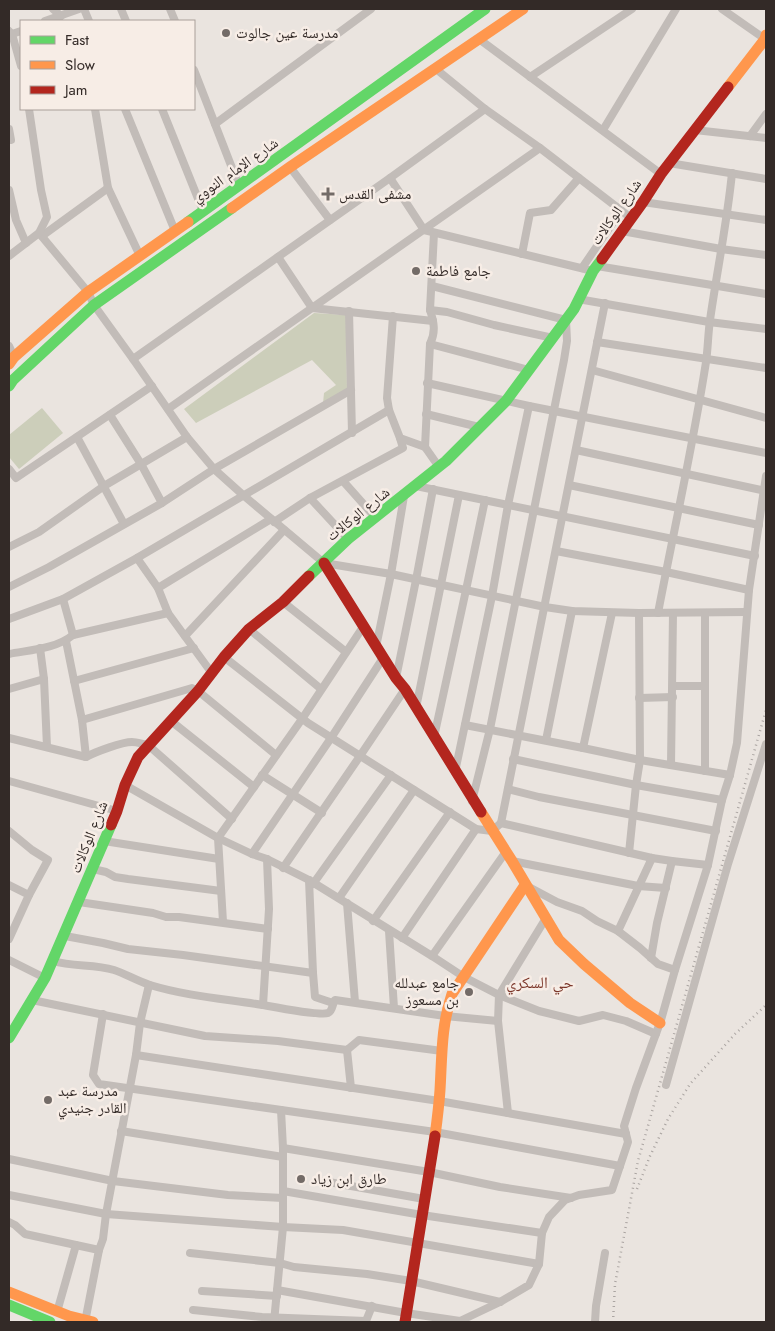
<svg xmlns="http://www.w3.org/2000/svg" width="775" height="1331" viewBox="0 0 775 1331" font-family="Jost,'Noto Naskh Arabic',sans-serif">
  <rect width="100%" height="100%" fill="#eae4df"/>
  <!-- green -->
  <g fill="#ccceba">
    <path d="M314,313L346,315L347,390L323,403L324,393L336,385L312,360L196,423L184,409Z"/>
    <path d="M42,408L63,433L19,469L9,457V435Z"/>
  </g>
  <g fill="none" stroke-linecap="round" stroke-linejoin="round">
    <!-- street -->
    <g stroke="#c2bcb8" stroke-width="8">
      <path d="M53,9L61,16"/>
      <path d="M84,9L89,21"/>
      <path d="M121,9L126,21"/>
      <path d="M170,9L175,21"/>
      <path d="M722,9L765,39"/>
      <path d="M45,21L79,9"/>
      <path d="M9,31L12,34L21,31"/>
      <path d="M9,35L12,34L21,66"/>
      <path d="M479,39L661,174"/>
      <path d="M436,69L485,109L540,148L631,218"/>
      <path d="M194,70L239,186"/>
      <path d="M530,77L632,9"/>
      <path d="M95,109L108,188L140,256"/>
      <path d="M125,109L175,231"/>
      <path d="M162,109L203,211"/>
      <path d="M215,124L371,9"/>
      <path d="M9,129L11,140H9"/>
      <path d="M603,130L676,9"/>
      <path d="M695,130L766,138"/>
      <path d="M750,136L766,114"/>
      <path d="M669,163L766,179"/>
      <path d="M290,167L330,220"/>
      <path d="M390,178L424,230L593,271"/>
      <path d="M9,190L16,220L26,243"/>
      <path d="M643,202L766,220"/>
      <path d="M622,231L721,249L766,255"/>
      <path d="M39,233L88,292L94,305L133,359L187,437L214,469L243,495L324,563L391,574L545,607L572,611L639,613L747,612"/>
      <path d="M434,233L430,310C434,322 436,332 430,344L425,447L439,467"/>
      <path d="M42,236L108,188"/>
      <path d="M522,254L530,213L551,210L579,178"/>
      <path d="M9,256L39,233L47,217L41,190L29,109"/>
      <path d="M278,257L312,308L433,321"/>
      <path d="M597,266L766,294"/>
      <path d="M582,268L621,211"/>
      <path d="M432,286L566,320L567,341L564,360L490,729L472,801"/>
      <path d="M578,299L709,322L766,329"/>
      <path d="M430,310L447,312L494,325L553,338"/>
      <path d="M349,311L352,433"/>
      <path d="M393,316L387,398L389,410L400,438L425,447"/>
      <path d="M597,342L766,368"/>
      <path d="M430,344L529,370"/>
      <path d="M9,346L14,357"/>
      <path d="M133,359L390,178L485,109"/>
      <path d="M592,370L766,418"/>
      <path d="M427,383L529,406L766,453"/>
      <path d="M168,409L540,148"/>
      <path d="M426,414L479,427"/>
      <path d="M110,415L141,464L162,503"/>
      <path d="M77,437L124,524"/>
      <path d="M576,450L766,491"/>
      <path d="M9,469L16,478L152,386"/>
      <path d="M343,481L375,517"/>
      <path d="M569,485L759,525"/>
      <path d="M416,486L755,556"/>
      <path d="M310,498L348,539"/>
      <path d="M274,522L310,498L403,448L400,438"/>
      <path d="M9,547L39,532L104,486L187,437"/>
      <path d="M556,551L666,572L749,590"/>
      <path d="M137,558L158,588L168,613L211,672"/>
      <path d="M9,587L49,567L162,503L214,469L351,390"/>
      <path d="M158,588L271,519"/>
      <path d="M63,599L73,635"/>
      <path d="M283,602L346,652"/>
      <path d="M658,613C674,529 693,446 706,362C708,348 708,334 710,320C717,271 727,223 732,173"/>
      <path d="M9,619L63,599L137,558L389,410"/>
      <path d="M249,629L321,689"/>
      <path d="M185,636L284,530"/>
      <path d="M66,641L82,720L86,757"/>
      <path d="M376,647L391,574L404,496"/>
      <path d="M40,648L44,679"/>
      <path d="M9,654C29,650 56,649 73,635L168,613"/>
      <path d="M224,657L308,723L476,829L492,831L501,823L605,303"/>
      <path d="M396,678L416,580L433,489"/>
      <path d="M74,681L194,648"/>
      <path d="M673,686H705"/>
      <path d="M9,689L44,679L47,747"/>
      <path d="M639,698L673,697"/>
      <path d="M416,708L459,495"/>
      <path d="M82,720L192,688L198,691L276,755"/>
      <path d="M171,721L254,787"/>
      <path d="M465,725L583,748L640,760L730,775"/>
      <path d="M434,737L466,590L485,500"/>
      <path d="M9,738L86,757C95,752 122,742 132,742C137,742 142,744 148,745L232,819"/>
      <path d="M546,740L572,611"/>
      <path d="M583,748L612,613"/>
      <path d="M513,759L636,785L722,800"/>
      <path d="M671,765L673,613"/>
      <path d="M705,771V613"/>
      <path d="M455,772L492,596L508,505L529,406"/>
      <path d="M262,775L322,813"/>
      <path d="M9,781L117,811"/>
      <path d="M125,785L218,838L252,854L267,859L309,880L432,956L464,977L499,995L539,1011L579,1021L603,1015L626,1021L656,1034"/>
      <path d="M508,789L539,797L716,831"/>
      <path d="M501,823L652,858L672,861L708,865"/>
      <path d="M9,831L32,850L48,860L29,895"/>
      <path d="M104,841L219,859"/>
      <path d="M629,853L636,785L640,760L639,613"/>
      <path d="M252,854L331,738L383,658"/>
      <path d="M512,861L638,886L666,888"/>
      <path d="M283,868L360,756L405,689"/>
      <path d="M93,869L106,872L115,877L128,879L221,891"/>
      <path d="M309,880L313,973L315,997L333,1003"/>
      <path d="M313,884L391,775"/>
      <path d="M9,885L29,895L9,939"/>
      <path d="M527,886L557,902L582,911L597,921L618,931L640,948L658,964L675,970"/>
      <path d="M339,898L414,790"/>
      <path d="M79,902L153,913L166,917H179L268,929"/>
      <path d="M347,903L355,1002"/>
      <path d="M373,921L450,812"/>
      <path d="M223,922L218,838L302,719L363,627"/>
      <path d="M389,931L394,1008"/>
      <path d="M618,931L652,858"/>
      <path d="M65,936L103,943L128,949L183,955L313,973"/>
      <path d="M402,938L476,829"/>
      <path d="M432,956L505,853"/>
      <path d="M651,958L657,923L672,861"/>
      <path d="M9,960L45,978"/>
      <path d="M53,961C73,967 94,964 114,970C126,974 137,981 150,985C186,996 225,999 263,1005C274,1007 320,1016 328,1013C333,1011 332,1004 335,1000L445,1016L498,1021"/>
      <path d="M32,1000L205,1036L278,1041L347,1050L359,1040L442,1051"/>
      <path d="M263,1005L269,909L267,859"/>
      <path d="M103,1014L93,1075L99,1084L435,1132L620,1166"/>
      <path d="M347,1050L351,1088"/>
      <path d="M136,1055L439,1101L626,1134"/>
      <path d="M666,1085L728,864L766,744"/>
      <path d="M508,1113L498,1021L499,995L546,918"/>
      <path d="M121,1131L283,1157"/>
      <path d="M283,1148L429,1172L500,1187L571,1198"/>
      <path d="M9,1159L113,1181L228,1195L283,1198"/>
      <path d="M323,1181L424,1199"/>
      <path d="M283,1191L422,1215L542,1233"/>
      <path d="M9,1195L106,1214L283,1227L343,1230L539,1264"/>
      <path d="M9,1222L15,1225L25,1234L99,1250"/>
      <path d="M190,1253L280,1263L294,1267L367,1274L411,1281L500,1302"/>
      <path d="M277,1290L406,1313L460,1321"/>
      <path d="M202,1291L277,1296"/>
      <path d="M193,1310L262,1317L366,1321L372,1306"/>
      <path d="M57,1312L76,1245"/>
      <path d="M85,1322L99,1250L103,1239L106,1214L136,1055L140,1023L149,985"/>
      <path d="M274,1322L283,1227V1148L281,1110"/>
      <path d="M459,1322L460,1321L500,1302L529,1285L539,1264L542,1233L549,1217L565,1200L579,1195L612,1190L628,1142L624,1126L636,1088L661,1020L675,970L708,865L722,800L730,775L737,743L749,590L766,476"/>
      <path d="M595,1322L596,1306L605,1253"/>
    </g>
    <!-- fast -->
    <g stroke="#63d668" stroke-width="11">
      <path d="M188,222L485,9"/>
      <path d="M9,386L13,380L94,305L232,208"/>
      <path d="M309,576L348,539L446,461L506,401L574,309L593,271L602,259"/>
      <path d="M9,1038L45,978L111,825"/>
      <path d="M9,1305L50,1322"/>
    </g>
    <!-- slow -->
    <g stroke="#ff974d" stroke-width="11">
      <path d="M728,87L765,39L766,35"/>
      <path d="M232,208L290,167L523,9"/>
      <path d="M9,364L14,357L88,292L188,222"/>
      <path d="M481,812L512,861L559,940L584,964L630,1003L660,1023"/>
      <path d="M435,1136C437,1121 439,1105 440,1090C442,1057 441,1026 452,994L525,885"/>
      <path d="M9,1292L69,1316L93,1322"/>
    </g>
    <!-- jam -->
    <g stroke="#b3261e" stroke-width="11">
      <path d="M602,259L643,202L661,174L728,87"/>
      <path d="M324,563L396,678L405,689L481,812"/>
      <path d="M111,825L117,811L125,785L138,757L198,691L224,657L249,629L283,602L309,576"/>
      <path d="M405,1322L435,1136"/>
    </g>
    <!-- rail -->
    <g stroke="#aba5a2" stroke-width="2.5" stroke-dasharray="1 4" stroke-linecap="butt">
      <path d="M637,1189L650,1156L668,1119L690,1084L735,1034L766,1005"/>
      <path d="M613,1322L615,1284L638,1161L766,710"/>
    </g>
  </g>
  <!-- markers -->
  <g fill="#736b67" stroke="#f7ede6" stroke-width="2">
    <circle cx="226" cy="33" r="5"/>
    <path d="M325.5 186.5h5v5h5v5h-5v5h-5v-5h-5v-5h5z"/>
    <circle cx="416" cy="271" r="5"/>
    <circle cx="469" cy="992" r="5"/>
    <circle cx="48" cy="1100" r="5"/>
    <circle cx="301" cy="1179" r="5"/>
  </g>
  <g text-anchor="middle" stroke-width="5" stroke-linejoin="round" paint-order="stroke">
    <!-- poi labels -->
    <g font-size="15" fill="#332a27" stroke="#f7ede6" text-anchor="start">
      <text x="236" y="38">مدرسة عين جالوت</text>
      <text x="339" y="199">مشفى القدس</text>
      <text x="426" y="276">جامع فاطمة</text>
      <text x="459" y="988" text-anchor="end">جامع عبدلله<tspan x="459" dy="17">بن مسعوز</tspan></text>
      <text x="58" y="1096">مدرسة عبد<tspan x="58" dy="17">القادر جنيدي</tspan></text>
      <text x="311" y="1184">طارق ابن زياد</text>
    </g>
    <!-- street labels -->
    <g font-size="15" fill="#332a27" stroke="#f7ede6">
      <text transform="translate(235 170) rotate(-35)" y="5">شارع الإمام النووي</text>
      <text transform="translate(616 212) rotate(-55)" y="5">شارع الوكالات</text>
      <text transform="translate(358 514) rotate(-39)" y="5">شارع الوكالات</text>
      <text transform="translate(89 837) rotate(-68)" y="5">شارع الوكالات</text>
    </g>
    <!-- neighbourhood labels -->
    <g font-size="16" fill="#7a3427" stroke="#f7ede6">
      <text x="540" y="988">حي السكري</text>
    </g>
  </g>
  <!-- border -->
  <rect width="775" height="1331" fill="none" stroke="#332a27" stroke-width="20"/>
  <!-- legend -->
  <rect x="20" y="20" width="175" height="90" fill="#f7ede6" stroke="#a99f9a"/>
  <rect x="30" y="36" width="25" height="8" fill="#63d668" stroke="#a99f9a"/>
  <text x="65" y="45" font-size="15" fill="#332a27">Fast</text>
  <rect x="30" y="61" width="25" height="8" fill="#ff974d" stroke="#a99f9a"/>
  <text x="65" y="70" font-size="15" fill="#332a27">Slow</text>
  <rect x="30" y="86" width="25" height="8" fill="#b3261e" stroke="#a99f9a"/>
  <text x="65" y="95" font-size="15" fill="#332a27">Jam</text>
</svg>
